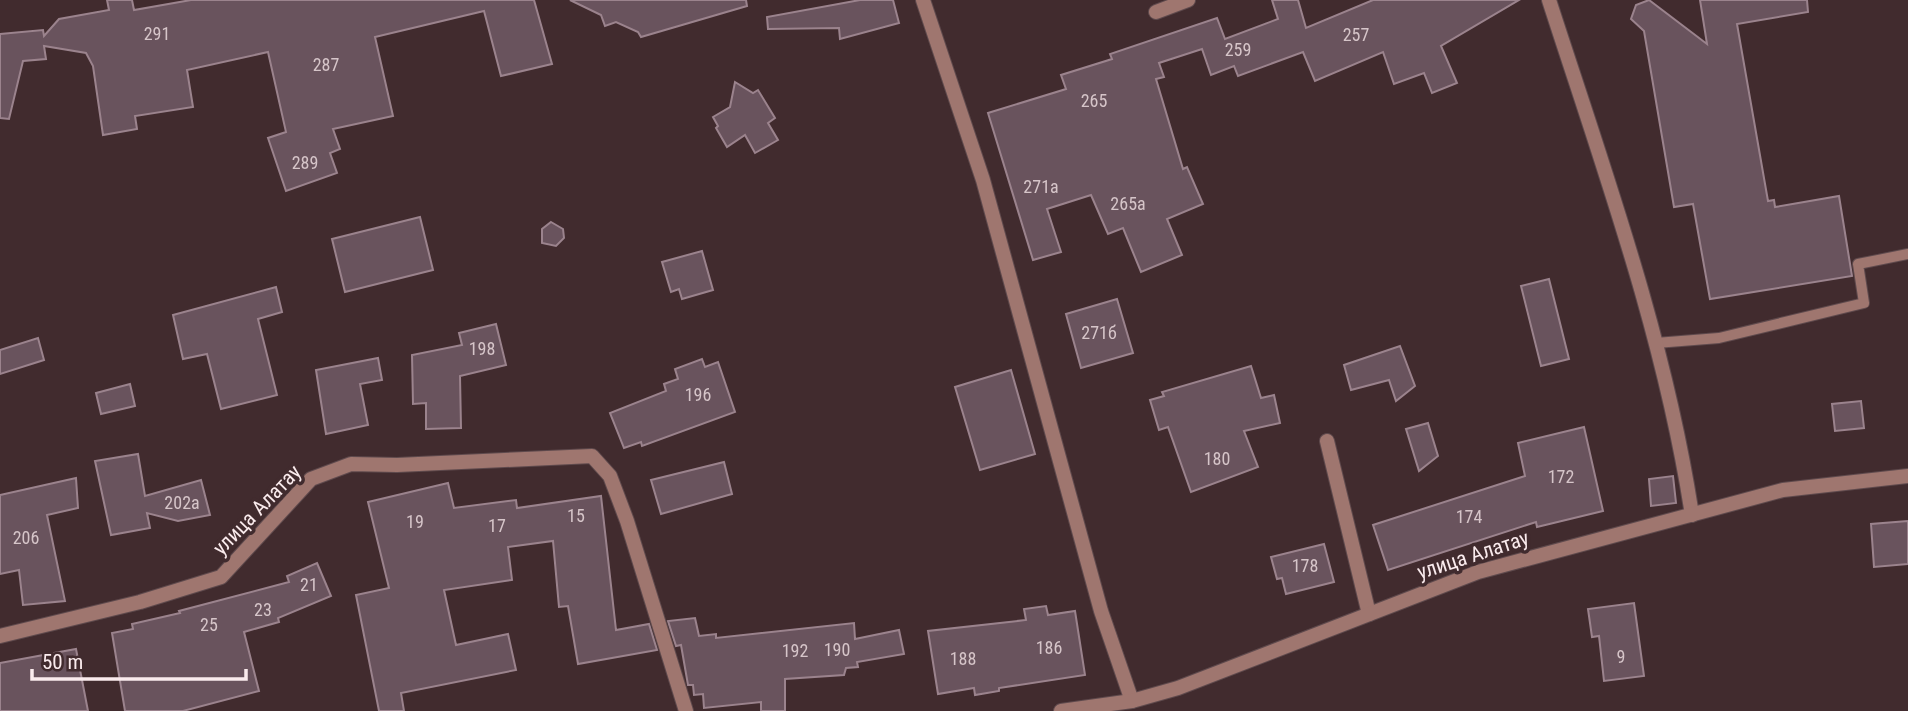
<svg xmlns="http://www.w3.org/2000/svg" width="1908" height="711" viewBox="0 0 1908 711" font-family="'Roboto Condensed',sans-serif">
  <rect width="100%" height="100%" fill="#412b2e"/>
  <!-- building -->
  <g fill="#69535d" stroke="#9b838d" stroke-width="2">
    <path d="M107,0H132L134,10L191,0H534L552,64L501,76L484,11L375,37L393,116L333,129L340,149L330,153L337,173L286,191L268,138L286,132L268,52L187,70L193,107L135,116L137,129L103,135L93,66L86,53L44,46L46,59L23,61L9,119L0,118V34L43,30L44,36L59,19L109,10Z"/>
    <path d="M570,0H746L747,6L641,37L638,32L616,22L605,26L601,15Z"/>
    <path d="M860,0H893L899,23L840,39L839,28L768,29L767,17Z"/>
    <path d="M1272,0H1298L1306,28L1373,0H1519L1441,46L1457,83L1432,93L1424,73L1394,84L1383,52L1315,81L1303,52L1238,76L1234,66L1211,75L1202,49L1159,63L1164,77L1156,79L1183,169L1187,167L1203,204L1167,219L1182,255L1141,272L1123,228L1108,234L1091,195L1047,209L1061,252L1033,260L988,113L1066,89L1061,75L1112,59L1110,54L1217,18L1225,39L1278,19Z"/>
    <path d="M1649,0L1707,44L1700,0H1807L1808,12L1737,24L1768,201L1774,200L1775,207L1839,196L1852,276L1710,299L1693,204L1674,207L1644,31L1631,19L1636,5Z"/>
    <path d="M735,82L753,93L758,90L775,118L768,123L778,140L755,153L745,135L727,147L716,128L718,126L713,117L730,107Z"/>
    <path d="M420,217L433,270L345,292L332,239Z"/>
    <path d="M551,222L563,229L564,238L556,246L542,243V229Z"/>
    <path d="M702,251L713,290L682,299L679,289L671,292L662,262Z"/>
    <path d="M1549,279L1569,359L1541,366L1521,286Z"/>
    <path d="M276,287L282,312L258,319L277,395L221,409L207,354L183,359L173,315Z"/>
    <path d="M1117,299L1133,353L1081,368L1066,314Z"/>
    <path d="M496,324L506,365L460,376L461,428L426,429V403L413,404L412,355L462,345L459,333Z"/>
    <path d="M38,338L44,360L0,374V350Z"/>
    <path d="M1400,346L1415,386L1396,401L1389,380L1351,390L1344,365Z"/>
    <path d="M378,358L382,380L360,384L368,425L326,434L316,370Z"/>
    <path d="M702,359L705,367L718,362L735,412L642,446L641,442L624,448L610,413L666,391L664,384L678,379L675,369Z"/>
    <path d="M1251,366L1261,398L1274,395L1280,423L1244,431L1258,467L1191,492L1168,427L1159,430L1150,400L1164,396L1162,392Z"/>
    <path d="M1011,370L1035,454L980,470L955,387Z"/>
    <path d="M130,384L135,406L101,414L96,393Z"/>
    <path d="M1861,401L1864,428L1835,431L1832,404Z"/>
    <path d="M1428,423L1438,456L1419,471L1406,429Z"/>
    <path d="M1584,427L1603,511L1537,527L1536,522L1388,570L1373,525L1525,476L1518,443Z"/>
    <path d="M138,454L145,496L201,480L210,515L178,521L147,513L150,528L111,535L95,461Z"/>
    <path d="M724,462L732,494L661,514L651,480Z"/>
    <path d="M1673,476L1676,503L1651,506L1649,479Z"/>
    <path d="M76,478L78,508L47,515L65,601L23,605L19,570L0,574V495Z"/>
    <path d="M448,483L454,508L516,500L517,508L601,496L616,630L649,624L657,650L578,664L568,606L559,607L553,541L508,547L512,580L444,590L456,645L508,634L516,670L401,693L404,711H379L356,595L389,588L368,502Z"/>
    <path d="M1908,521V564L1874,567L1871,524Z"/>
    <path d="M1324,544L1334,582L1286,594L1282,578L1277,579L1271,557Z"/>
    <path d="M317,563L331,596L278,618L279,622L244,632L259,691L183,711H125L112,633L133,629L132,624L180,613L179,611L289,582L287,576Z"/>
    <path d="M1634,603L1644,676L1604,681L1599,636L1592,637L1588,609Z"/>
    <path d="M1046,606L1048,615L1075,611L1085,675L999,688V691L975,695L974,688L938,694L928,631L1026,620L1024,609Z"/>
    <path d="M695,618L699,636L716,634V638L854,623L855,639L899,630L904,654L857,662L858,667L846,668L844,675L785,679V711H761V702L704,708L703,694L694,695L693,685H688L681,645L676,646L668,621Z"/>
    <path d="M76,649L88,711H0V663Z"/>
  </g>
  <g fill="none" stroke-linecap="round" stroke-linejoin="round">
    <!-- service casing -->
    <g stroke="#5f4a4d" stroke-width="12">
      <path id="service" d="M1656,343L1719,338L1864,303L1858,264L1908,254"/>
    </g>
    <!-- minor casing -->
    <g stroke="#5f4a4d" stroke-width="16">
      <g id="minor">
        <path d="M923,0L983,180L1101,611L1132,701"/>
        <path d="M1549,0C1604,170 1665,338 1692,515"/>
        <path d="M1156,12L1188,0"/>
        <path d="M1327,441L1369,614"/>
        <path d="M0,636L140,602L221,577L311,479L351,464L397,465L592,456L610,476L627,521L686,711"/>
        <path d="M1061,711L1132,701L1178,688L1478,572L1783,490L1908,476"/>
      </g>
    </g>
    <!-- service -->
    <use href="#service" stroke="#9f766f" stroke-width="10"/>
    <!-- minor -->
    <use href="#minor" stroke="#9f766f" stroke-width="14"/>
  </g>
  <g text-anchor="middle" stroke-width="7" stroke-linejoin="round" paint-order="stroke">
    <!-- number labels -->
    <g font-size="18" fill="#d6c5c9">
      <text x="157" y="40">291</text>
      <text x="1356" y="41">257</text>
      <text x="1238" y="56">259</text>
      <text x="326" y="71">287</text>
      <text x="1094" y="107">265</text>
      <text x="305" y="169">289</text>
      <text x="1041" y="193">271а</text>
      <text x="1128" y="210">265а</text>
      <text x="1099" y="339">271б</text>
      <text x="482" y="355">198</text>
      <text x="698" y="401">196</text>
      <text x="1217" y="465">180</text>
      <text x="1561" y="483">172</text>
      <text x="182" y="509">202а</text>
      <text x="576" y="522">15</text>
      <text x="1469" y="523">174</text>
      <text x="415" y="528">19</text>
      <text x="497" y="532">17</text>
      <text x="26" y="544">206</text>
      <text x="1305" y="572">178</text>
      <text x="309" y="591">21</text>
      <text x="263" y="616">23</text>
      <text x="209" y="631">25</text>
      <text x="1049" y="654">186</text>
      <text x="837" y="656">190</text>
      <text x="795" y="657">192</text>
      <text x="1621" y="663">9</text>
      <text x="963" y="665">188</text>
    </g>
    <!-- street labels -->
    <g font-size="21" fill="#faebed" stroke="#412b2e">
      <text transform="translate(257 510) rotate(-46)" y="7">улица Алатау</text>
      <text transform="translate(1473 555) rotate(-18)" y="7">улица Алатау</text>
    </g>
  </g>
  <!-- scale -->
  <path d="M32 669v10h214v-10" fill="none" stroke="#faebed" stroke-width="3.5"/>
  <text x="42" y="669" font-size="21" fill="#faebed" stroke="#412b2e" stroke-width="5" paint-order="stroke">50 m</text>
</svg>
